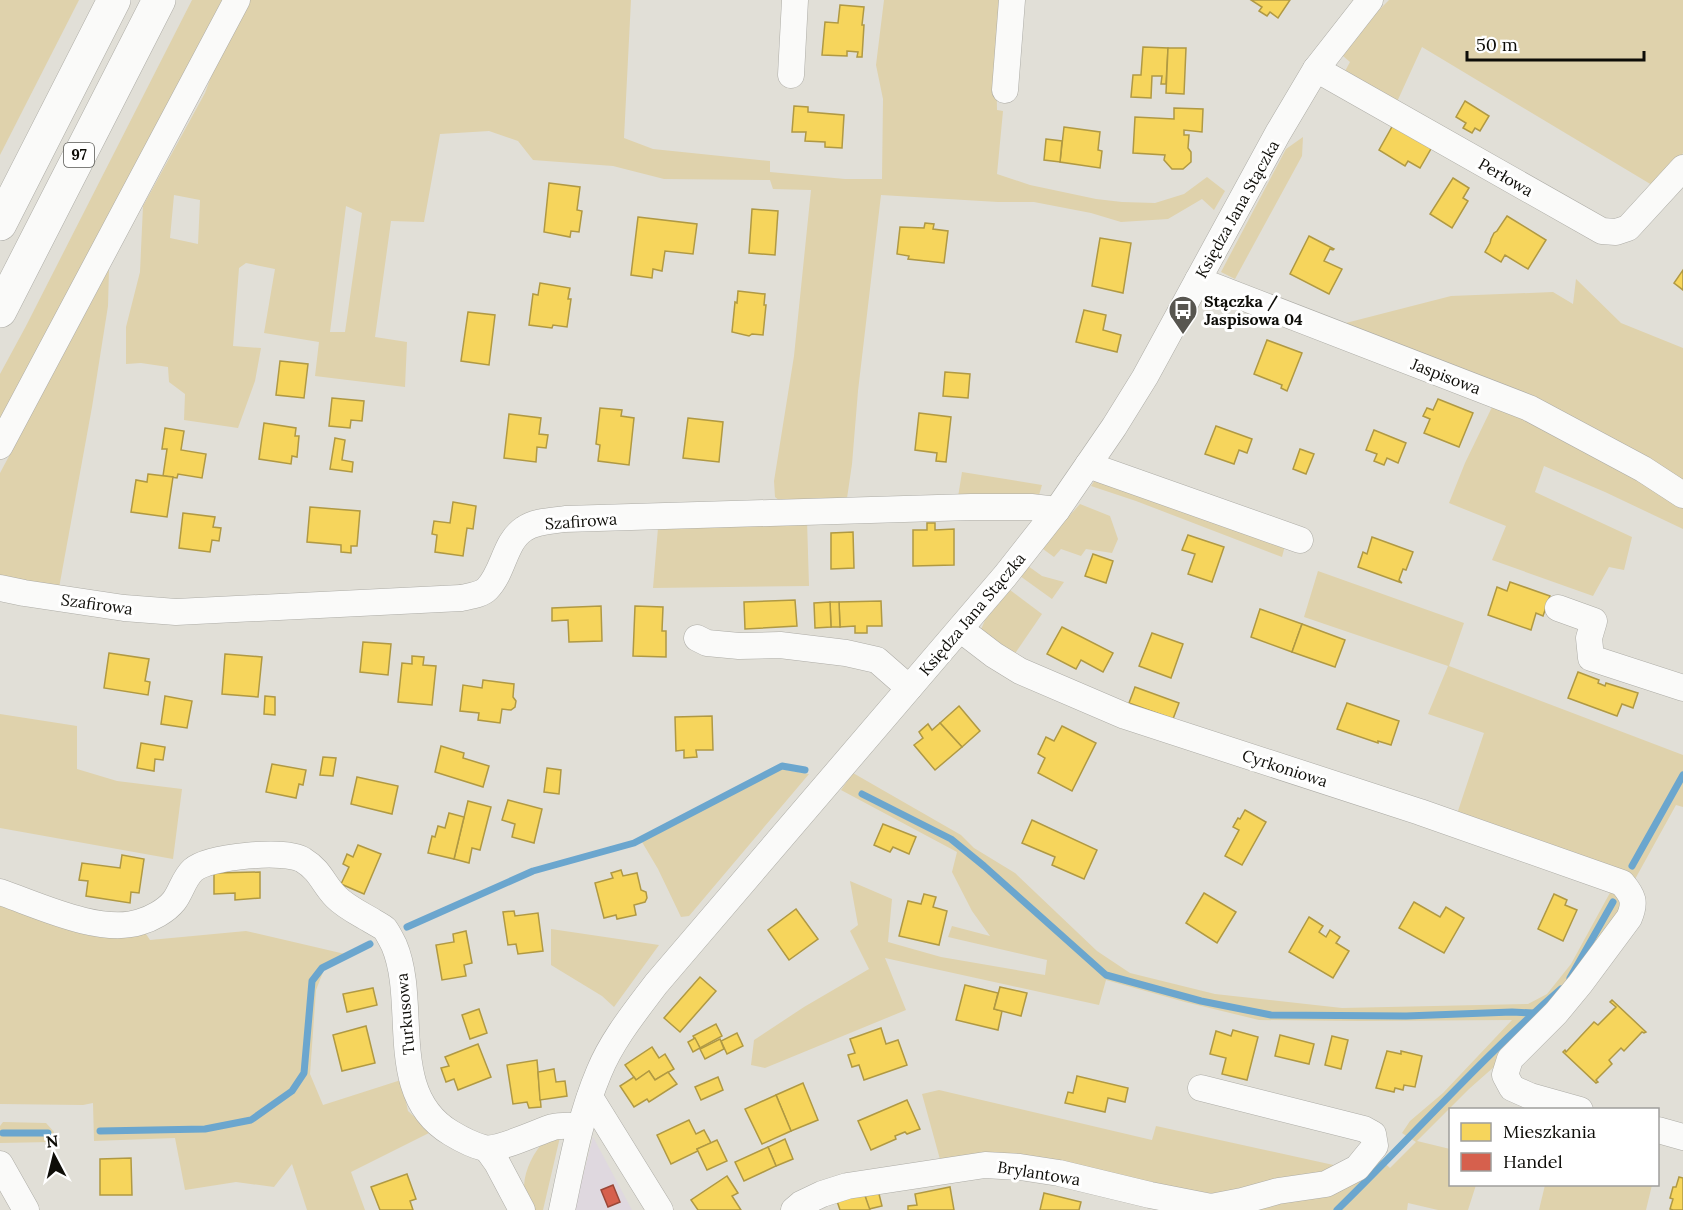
<svg xmlns="http://www.w3.org/2000/svg" width="1683" height="1210" viewBox="0 0 1683 1210" font-family="Lora,serif">
  <rect width="100%" height="100%" fill="#e1dfd7"/>
  <!-- commercial -->
  <path fill="#dfd8df" d="M593,1137L632,1210H574Z"/>
  <!-- green -->
  <g fill="#dfd2ac" fill-rule="evenodd">
    <path d="M0,0H79L0,155Z"/>
    <path d="M192,0H229L0,428V374L26,326Z"/>
    <path d="M249,0H631L624,138L653,149L770,161V172L845,179H882L883,99L876,65L884,0H1002L996,57L997,110L1003,111L997,174L1030,185L1096,199L1122,202L1155,203L1184,194L1207,177L1225,191L1214,210L1202,199L1168,219L1121,222L1091,213L1034,202H998L881,195L858,391L852,464L846,505H785L775,497L774,481L794,356L811,190L773,189L770,180L664,179L613,166L533,160L518,141L489,131L440,134L424,222L391,221L375,337L407,342L405,387L315,376L319,342L264,333L275,269L246,263L239,268L233,346L261,348L255,381L238,428L184,420L185,394L169,382L168,367L141,363L126,364V327L140,272L143,206L205,93L217,61ZM174,195L200,200L198,244L170,238ZM346,206L362,213L345,332H330Z"/>
    <path d="M1389,0H1683V153L1657,188L1422,47L1396,104L1344,73L1350,62L1343,56L1376,13Z"/>
    <path d="M1303,137L1302,156L1235,279L1221,272L1286,149Z"/>
    <path d="M109,269L108,306L92,407L59,588L0,575V473Z"/>
    <path d="M1576,279L1621,323L1683,348V485L1625,448L1551,405L1520,396L1338,325L1451,296L1553,292L1573,304Z"/>
    <path d="M1493,405L1564,439L1683,504V529L1605,492L1544,466L1535,492L1632,537L1624,570L1609,567L1593,596L1492,560L1506,526L1449,503L1465,463Z"/>
    <path d="M962,472L1042,485L1039,495L958,497Z"/>
    <path d="M1095,480L1286,542L1282,557L1136,501L1091,486Z"/>
    <path d="M1080,504L1110,516L1118,539L1112,553L1086,549L1081,556L1061,549L1054,557L1043,549L1062,524Z"/>
    <path d="M807,520L809,586L653,588L658,528Z"/>
    <path d="M1028,566L1042,576L1064,582L1052,599L1020,576Z"/>
    <path d="M1318,571L1464,623L1449,666L1683,755V807L1676,805L1634,881L1457,814L1484,733L1428,714L1448,666L1304,617Z"/>
    <path d="M1010,590L1042,614L1014,655L980,632L985,620Z"/>
    <path d="M0,714L77,726V769L117,781L182,789L173,859L0,828Z"/>
    <path d="M781,769L809,774L689,916L681,917L658,869L642,842Z"/>
    <path d="M853,773L961,835L974,848L1015,873L1097,951L1130,973L1215,994L1342,1008L1528,1004L1547,994L1571,964L1612,889L1625,906L1616,924L1495,1066L1469,1089L1417,1141L1450,1149V1184L1476,1185L1468,1210H1438L1408,1203L1407,1210H1231L1378,1157L1390,1168L1416,1142L1402,1133L1410,1121L1443,1093L1512,1020L1360,1021L1259,1020L1185,1002L1106,980L1099,1005L885,958L906,1010L765,1068L751,1065L754,1040L804,1007L869,969L850,931L858,925L850,881L892,899L888,942L941,957L1045,975L1047,960L948,937L952,926L990,936L972,911L952,872L957,852L841,790Z"/>
    <path d="M0,902L144,931L150,940L246,931L345,954L325,967L316,990L310,1074L323,1105L401,1080L408,1111L431,1132L351,1172L365,1210H307L292,1164L274,1187L236,1182L185,1190L175,1138L94,1141L93,1103L83,1105L0,1104Z"/>
    <path d="M551,929L659,945L614,1007L602,996L551,965Z"/>
    <path d="M939,1090L1152,1140L1156,1126L1338,1166L1314,1176L1207,1198L941,1163L922,1094Z"/>
    <path d="M3,1122L46,1123L54,1132L51,1142L0,1143V1126Z"/>
    <path d="M560,1137L543,1210H528C526,1203 523,1194 524,1186C525,1168 534,1152 546,1139Z"/>
    <path d="M1545,1185V1184L1652,1185L1646,1210H1539Z"/>
  </g>
  <!-- homes -->
  <g fill="#f6d55c" stroke="#b09943" stroke-width="1.5">
    <path d="M1251,0H1290L1278,18L1270,12L1267,16L1259,11L1262,7Z"/>
    <path d="M840,5L864,7L862,25H864L862,57H857L858,52L847,51V56L822,55L825,22L838,23Z"/>
    <path d="M1143,47L1168,48L1166,84H1161L1162,76H1152L1151,98L1131,97L1133,75H1141Z"/>
    <path d="M1168,48H1186L1184,94L1166,93Z"/>
    <path d="M1465,101L1489,116L1480,131L1475,128L1472,133L1463,128L1466,123L1456,117Z"/>
    <path d="M794,106L808,107V112L844,115L842,148L825,147V142L805,141L806,132H792Z"/>
    <path d="M1174,108L1203,109L1202,132L1184,130V135H1189L1188,148L1191,152V162L1183,169H1172L1164,160L1165,155L1133,153L1135,117L1174,119Z"/>
    <path d="M1393,125L1432,147L1420,168L1408,161L1405,166L1379,150Z"/>
    <path d="M1064,127L1100,132L1098,150L1102,151L1100,168L1060,162Z"/>
    <path d="M1046,139L1062,141L1060,162L1044,160Z"/>
    <path d="M1453,178L1469,188L1463,198L1468,201L1452,228L1430,214Z"/>
    <path d="M549,183L580,187L577,210L582,211L579,232L571,231L570,237L544,232Z"/>
    <path d="M752,209L778,211L775,255L749,253Z"/>
    <path d="M1507,216L1546,240L1528,269L1505,255L1501,262L1485,252L1490,243L1491,239L1494,233L1497,231Z"/>
    <path d="M638,217L697,224L693,254L665,251L662,271L653,269L652,278L631,275Z"/>
    <path d="M925,223L934,224L933,229L948,231L944,263L908,259L909,256L897,254L900,227L924,228Z"/>
    <path d="M1309,236L1334,249L1333,250L1330,249L1324,261L1342,269L1329,294L1290,274Z"/>
    <path d="M1100,238L1131,243L1123,293L1092,286Z"/>
    <path d="M1683,270V290L1674,283Z"/>
    <path d="M540,283L570,288L568,299H571L567,327L553,325L552,328L529,325L533,294L538,295Z"/>
    <path d="M738,291L765,294L764,305H766L763,335L752,334L749,336L732,332L735,302L737,303Z"/>
    <path d="M1084,310L1106,315L1103,330L1121,335L1117,352L1076,342Z"/>
    <path d="M468,312L495,315L489,365L461,361Z"/>
    <path d="M1267,340L1302,353L1287,391L1281,388L1282,385L1254,374Z"/>
    <path d="M280,361L308,364L304,398L276,395Z"/>
    <path d="M945,372L970,374L968,398L943,396Z"/>
    <path d="M332,398L364,401L362,421L351,420L350,428L329,426Z"/>
    <path d="M1438,399L1473,413L1459,447L1424,433L1430,419L1423,416L1427,408L1433,410Z"/>
    <path d="M600,408L622,410L621,416L634,418L629,465L598,461L600,445L596,444Z"/>
    <path d="M919,413L951,417L946,462L936,461L937,453L915,450Z"/>
    <path d="M509,414L541,418L539,434L548,435L546,448L537,447L536,462L504,458Z"/>
    <path d="M688,418L723,422L719,462L683,458Z"/>
    <path d="M264,423L296,428L295,436H299L297,457L292,456L291,464L259,459Z"/>
    <path d="M1216,426L1252,439L1247,453L1239,450L1234,464L1205,454Z"/>
    <path d="M165,428L184,431L181,450L206,454L202,478L178,474L177,478L163,476L167,449H162Z"/>
    <path d="M1374,430L1406,443L1398,463L1387,458L1384,465L1374,461L1377,454L1366,450Z"/>
    <path d="M335,438L345,440L342,460L353,462L352,472L330,469Z"/>
    <path d="M1300,449L1314,454L1306,474L1293,469Z"/>
    <path d="M148,474L173,477L167,517L131,512L136,480L147,482Z"/>
    <path d="M453,502L476,506L473,529L467,528L463,556L435,552L437,535L432,534L434,521L450,523Z"/>
    <path d="M310,507L360,511L357,546H351V553L341,552V545L307,542Z"/>
    <path d="M183,513L215,517L213,527L221,528L219,541L212,540L210,552L179,548Z"/>
    <path d="M927,523H935V530L954,529V565L913,566V530H927Z"/>
    <path d="M853,532L854,568L831,569V533Z"/>
    <path d="M1188,535L1224,547L1212,582L1188,574L1195,554L1182,550Z"/>
    <path d="M1372,537L1413,552L1406,570L1403,569L1399,580L1402,583L1358,567L1363,552L1367,554Z"/>
    <path d="M1093,554L1113,561L1106,583L1085,576Z"/>
    <path d="M1510,582L1550,596L1543,616L1536,613L1531,630L1488,615L1497,587L1507,591Z"/>
    <path d="M795,600L797,626L745,629L744,602Z"/>
    <path d="M881,601L882,626H867V633H855V626L840,627L839,602Z"/>
    <path d="M830,602H839L840,627H831Z"/>
    <path d="M830,602L831,627L815,628L814,603Z"/>
    <path d="M601,606L602,641L569,642L568,620L552,621V608Z"/>
    <path d="M635,606L663,607L662,631H666V657L633,656Z"/>
    <path d="M1260,609L1302,624L1292,652L1251,637Z"/>
    <path d="M1302,624L1345,640L1335,667L1292,652Z"/>
    <path d="M1062,627L1113,653L1103,672L1081,660L1076,669L1047,654Z"/>
    <path d="M1152,633L1183,644L1171,678L1139,666Z"/>
    <path d="M363,642L391,644L388,675L360,672Z"/>
    <path d="M109,653L149,659L145,681L150,682L148,695L104,688Z"/>
    <path d="M225,654L262,657L258,697L222,694Z"/>
    <path d="M412,656L424,657L423,665L436,666L432,705L398,702L402,663L412,664Z"/>
    <path d="M1578,672L1599,680L1598,683L1605,686L1606,683L1638,693L1633,708L1622,704L1617,716L1568,698Z"/>
    <path d="M483,680L514,684L513,697L516,701L515,707L511,710L502,709L500,723L478,720L479,713L460,711L463,685L482,688Z"/>
    <path d="M1135,687L1179,703L1173,719L1129,703Z"/>
    <path d="M165,696L192,701L187,728L161,724Z"/>
    <path d="M265,696L275,697V715L264,714Z"/>
    <path d="M1347,703L1399,721L1391,745L1378,741V743L1337,729Z"/>
    <path d="M959,706L980,731L962,747L940,723Z"/>
    <path d="M712,716L713,750H696L697,757L684,758V750L676,751L675,717Z"/>
    <path d="M940,723L962,747L935,770L914,745L923,738L919,732L928,724L932,730Z"/>
    <path d="M1062,726L1096,743L1072,791L1038,773L1045,758L1038,754L1046,737L1054,741Z"/>
    <path d="M141,743L165,747L163,760L155,759L154,771L137,768Z"/>
    <path d="M441,746L464,753L463,758L489,766L483,787L435,772Z"/>
    <path d="M323,757L336,758L333,776L320,775Z"/>
    <path d="M272,764L306,770L303,785L299,784L296,798L266,792Z"/>
    <path d="M547,768L561,770L559,794L544,792Z"/>
    <path d="M357,777L398,786L392,814L351,804Z"/>
    <path d="M508,800L542,809L534,843L512,837L515,824L502,820Z"/>
    <path d="M468,801L491,807L480,850L472,848L469,863L454,859Z"/>
    <path d="M1245,810L1266,822L1242,865L1225,856L1239,830L1233,827L1238,818L1240,819Z"/>
    <path d="M449,813L464,817L454,859L428,853L432,836L435,837L438,826L445,828Z"/>
    <path d="M1032,820L1097,850L1084,879L1052,865L1055,857L1022,843Z"/>
    <path d="M883,824L916,837L909,854L893,847L890,852L874,845Z"/>
    <path d="M358,845L381,854L364,894L341,884L349,867L343,864L347,854L353,857Z"/>
    <path d="M122,855L144,859L139,893L131,892L130,903L86,896L88,881L79,880L82,863L120,868Z"/>
    <path d="M621,870L623,876L637,873L641,890L646,892L647,898L645,902L634,905L636,915L617,919L616,915L604,918L595,883L613,878L611,873Z"/>
    <path d="M260,872V898L235,900V893L214,894V873Z"/>
    <path d="M1204,893L1236,912L1217,943L1186,923Z"/>
    <path d="M924,894L936,897L933,907L947,911L939,945L899,936L908,901L921,904Z"/>
    <path d="M1554,894L1567,900L1565,905L1577,910L1563,941L1538,929Z"/>
    <path d="M1414,902L1440,917L1446,907L1464,918L1444,953L1399,928Z"/>
    <path d="M796,909L818,939L789,960L768,930Z"/>
    <path d="M514,911L515,916L538,913L543,951L518,954L516,944L508,945L503,912Z"/>
    <path d="M1309,917L1323,926L1319,932L1326,937L1330,930L1340,937L1336,943L1349,951L1333,978L1289,952Z"/>
    <path d="M466,931L472,963L464,965L466,976L442,980L436,945L454,942L453,934Z"/>
    <path d="M700,977L716,991L680,1032L664,1018Z"/>
    <path d="M965,985L998,993L994,1009L1002,1011L998,1030L956,1020Z"/>
    <path d="M1000,987L1027,993L1021,1016L994,1009Z"/>
    <path d="M373,988L377,1005L347,1012L343,994Z"/>
    <path d="M1612,1000L1646,1032L1644,1033L1642,1032L1624,1051L1621,1048L1609,1060L1612,1064L1596,1080L1598,1082L1596,1083L1563,1052L1565,1050L1566,1052L1594,1022L1598,1025L1616,1007L1610,1002Z"/>
    <path d="M479,1009L487,1033L470,1039L462,1015Z"/>
    <path d="M716,1024L722,1036L700,1048L693,1036Z"/>
    <path d="M366,1026L375,1063L342,1071L333,1035Z"/>
    <path d="M881,1028L886,1044L898,1040L907,1065L864,1080L859,1065L852,1067L848,1055L855,1053L850,1039Z"/>
    <path d="M1233,1030L1258,1037L1247,1080L1222,1074L1226,1058L1210,1054L1216,1031L1231,1036Z"/>
    <path d="M737,1033L743,1046L727,1054L721,1041Z"/>
    <path d="M1280,1035L1314,1044L1309,1064L1275,1056Z"/>
    <path d="M1332,1036L1348,1040L1341,1069L1325,1065Z"/>
    <path d="M695,1038L700,1048L693,1052L688,1042Z"/>
    <path d="M720,1039L724,1049L705,1059L700,1049Z"/>
    <path d="M478,1044L491,1077L458,1090L454,1079L446,1082L441,1068L449,1066L445,1057Z"/>
    <path d="M652,1047L659,1058L665,1054L674,1069L655,1080L649,1071L636,1080L625,1065Z"/>
    <path d="M1387,1051L1401,1054V1051L1422,1056L1415,1087L1404,1085L1403,1090L1395,1088L1394,1092L1376,1088Z"/>
    <path d="M537,1060L541,1107L529,1108L527,1102L513,1104L507,1065Z"/>
    <path d="M554,1069L556,1082L565,1081L567,1096L540,1100L538,1072Z"/>
    <path d="M649,1071L655,1080L668,1072L677,1084L649,1102L647,1099L634,1107L620,1086L634,1077L636,1080Z"/>
    <path d="M1077,1076L1128,1088L1125,1102L1108,1098L1105,1112L1065,1103L1068,1092L1073,1093Z"/>
    <path d="M718,1077L723,1090L701,1100L695,1087Z"/>
    <path d="M803,1083L818,1120L791,1131L776,1095Z"/>
    <path d="M776,1095L791,1131L762,1144L745,1109Z"/>
    <path d="M907,1100L920,1129L907,1134L905,1132L895,1136L896,1139L871,1150L858,1121Z"/>
    <path d="M689,1120L696,1134L704,1130L711,1143L697,1149L698,1151L671,1164L657,1135Z"/>
    <path d="M785,1139L793,1159L776,1166L768,1147Z"/>
    <path d="M717,1140L727,1161L707,1170L697,1149Z"/>
    <path d="M768,1147L776,1166L744,1181L735,1162Z"/>
    <path d="M131,1158L132,1195H100V1159Z"/>
    <path d="M407,1174L416,1199L410,1201L413,1210H380L371,1187Z"/>
    <path d="M727,1176L738,1193L732,1196L741,1210H698L691,1200Z"/>
    <path d="M1679,1177L1683,1178V1210H1673L1670,1209L1673,1199L1670,1198L1673,1187H1676Z"/>
    <path d="M950,1187L954,1210H908V1206L917,1205L915,1194Z"/>
    <path d="M878,1190L882,1206L869,1209L864,1193Z"/>
    <path d="M864,1193L870,1210H840L837,1201Z"/>
    <path d="M1044,1193L1081,1202L1079,1210H1040Z"/>
  </g>
  <!-- shops -->
  <path fill="#d6604d" stroke="#9a4738" stroke-width="1.5" d="M613,1185L620,1202L608,1207L601,1190Z"/>
  <g fill="none" stroke-linecap="round" stroke-linejoin="round">
    <!-- stream -->
    <g stroke="#6ba6ce" stroke-width="7">
      <path d="M862,794L951,839L984,866L1106,975L1201,1001L1271,1015L1406,1016L1512,1012L1533,1013"/>
      <path d="M1632,866L1683,775"/>
      <path d="M407,927L533,871L634,843L782,766L805,770"/>
      <path d="M1570,978L1613,902"/>
      <path d="M100,1131L205,1129L251,1120L292,1091L304,1073L312,981L322,968L370,944"/>
      <path d="M3,1133H48"/>
      <path d="M1337,1210C1412,1137 1482,1057 1561,989"/>
    </g>
    <!-- minor casing -->
    <g stroke="#adaca6" stroke-width="27">
      <g id="minor">
        <path d="M1316,69L1602,231L1616,232L1628,228L1683,168"/>
        <path d="M791,75L795,0"/>
        <path d="M1005,90L1012,0"/>
        <path d="M1198,280L1529,408L1643,469L1683,495"/>
        <path d="M0,446L237,0"/>
        <path d="M1088,465L1300,540"/>
        <path d="M0,588L24,593L124,608L176,612L461,598C470,596 481,595 487,589C504,572 504,542 524,529C535,521 551,521 565,519L971,507H1031L1057,510"/>
        <path d="M1558,608L1594,621L1589,638L1591,658L1683,688"/>
        <path d="M960,629L994,655L1020,671L1125,716L1420,812L1622,883C1633,896 1636,902 1629,918L1580,984L1556,1013L1510,1059L1505,1075L1512,1088L1530,1096L1580,1110"/>
        <path d="M697,638L707,643L739,646L780,645L846,653L877,660L909,688"/>
        <path d="M0,892C38,905 100,935 140,922C151,919 166,911 174,901C181,892 184,878 193,870C209,856 286,849 303,860C321,871 323,884 336,897C347,908 361,914 374,922C377,924 382,926 385,929C388,933 392,941 394,945C419,1004 385,1094 451,1133C461,1139 472,1145 484,1148C498,1151 537,1132 553,1127C561,1125 571,1126 580,1126"/>
        <path d="M1201,1088L1364,1129L1373,1134L1375,1146L1357,1168L1326,1184L1278,1191L1242,1201L1211,1207"/>
        <path d="M590,1097L660,1210"/>
        <path d="M1658,1130L1683,1137"/>
        <path d="M487,1149L497,1163L522,1210"/>
        <path d="M0,1164L26,1210"/>
        <path d="M562,1210C572,1163 580,1117 599,1072C612,1040 635,1012 656,984L1005,576L1057,510L1114,427L1145,377L1278,133L1316,69L1370,0"/>
        <path d="M794,1210L801,1204L822,1194L847,1186L985,1165L1020,1167L1059,1173L1150,1195L1211,1207L1216,1210"/>
      </g>
    </g>
    <!-- major casing -->
    <g stroke="#adaca6" stroke-width="34">
      <g id="major">
        <path d="M0,224L114,0"/>
        <path d="M0,311L159,0"/>
      </g>
    </g>
    <!-- minor -->
    <use href="#minor" stroke="#fafaf9" stroke-width="26"/>
    <!-- major -->
    <use href="#major" stroke="#fafaf9" stroke-width="33"/>
  </g>
  <!-- icons -->
  <defs>
    <g id="bus-pin" transform="scale(1.5)"><path d="M0 17L-7.5 6A9.5 9.5 0 1 1 7.5 6Z" fill="#585650" stroke="#fff"/><path d="M-5-6H5V4H4V6H2V4H-2V6H-4V4H-5ZM-3.5-4V0h7V-4ZM-3.5 1.2v1.5H-2V1.2ZM2 1.2v1.5H3.5V1.2Z" fill="#fff"/></g>
  </defs>
  <g fill-rule="evenodd">
    <use href="#bus-pin" x="1183" y="310"/>
  </g>
  <g text-anchor="middle" stroke-width="6" stroke-linejoin="round" paint-order="stroke">
    <!-- shield labels -->
    <rect fill="#fff" stroke="#565652" stroke-width="1.5" x="64" y="143" width="30" height="24" rx="4.5"/>
    <g font-size="15" font-weight="bold" fill="#0e0d08">
      <text x="79" y="160">97</text>
    </g>
    <!-- street labels -->
    <g font-size="16" fill="#0e0d08" stroke="#fff">
      <text transform="translate(1506 177) rotate(30)" y="6">Perłowa</text>
      <text transform="translate(1237 209) rotate(-61)" y="6">Księdza Jana Stączka</text>
      <text transform="translate(1446 376) rotate(21)" y="6">Jaspisowa</text>
      <text transform="translate(581 521) rotate(-4)" y="6">Szafirowa</text>
      <text transform="translate(97 604) rotate(8)" y="6">Szafirowa</text>
      <text transform="translate(972 614) rotate(-50)" y="6">Księdza Jana Stączka</text>
      <text transform="translate(1285 768) rotate(18)" y="6">Cyrkoniowa</text>
      <text transform="translate(405 1014) rotate(-95)" y="6">Turkusowa</text>
      <text transform="translate(1039 1173) rotate(9)" y="6">Brylantowa</text>
    </g>
    <!-- poi labels -->
    <g font-size="16" font-weight="bold" fill="#0e0d08" stroke="#fff" text-anchor="start">
      <text x="1204" y="307">Stączka /<tspan x="1204" dy="18">Jaspisowa 04</tspan></text>
    </g>
  </g>
  <!-- legend -->
  <rect x="1449" y="1108" width="210" height="78" fill="#ffffff" stroke="#9f9e9c" stroke-width="1.5"/>
  <rect x="1461" y="1123" width="30" height="18" fill="#f6d55c" stroke="#9f9e9c" stroke-width="1.5"/>
  <text x="1503" y="1138" font-size="18" fill="#0e0d08">Mieszkania</text>
  <rect x="1461" y="1153" width="30" height="18" fill="#d6604d" stroke="#9f9e9c" stroke-width="1.5"/>
  <text x="1503" y="1168" font-size="18" fill="#0e0d08">Handel</text>
  <!-- north arrow -->
  <g transform="translate(54 1156) rotate(353)" stroke="#ffffff" stroke-width="4.5" paint-order="stroke">
  <path d="M0-4.5L10 22L0 15L-10 22Z" fill="#0e0d08"/>
  <text y="-9" font-size="16" font-weight="bold" text-anchor="middle" fill="#0e0d08">N</text>
  </g>
  <!-- scale -->
  <path d="M1467 51v9h177v-9" fill="none" stroke="#0e0d08" stroke-width="3"/>
  <text x="1476" y="51" font-size="18" fill="#0e0d08" stroke="#ffffff" stroke-width="4.5" paint-order="stroke">50 m</text>
</svg>
